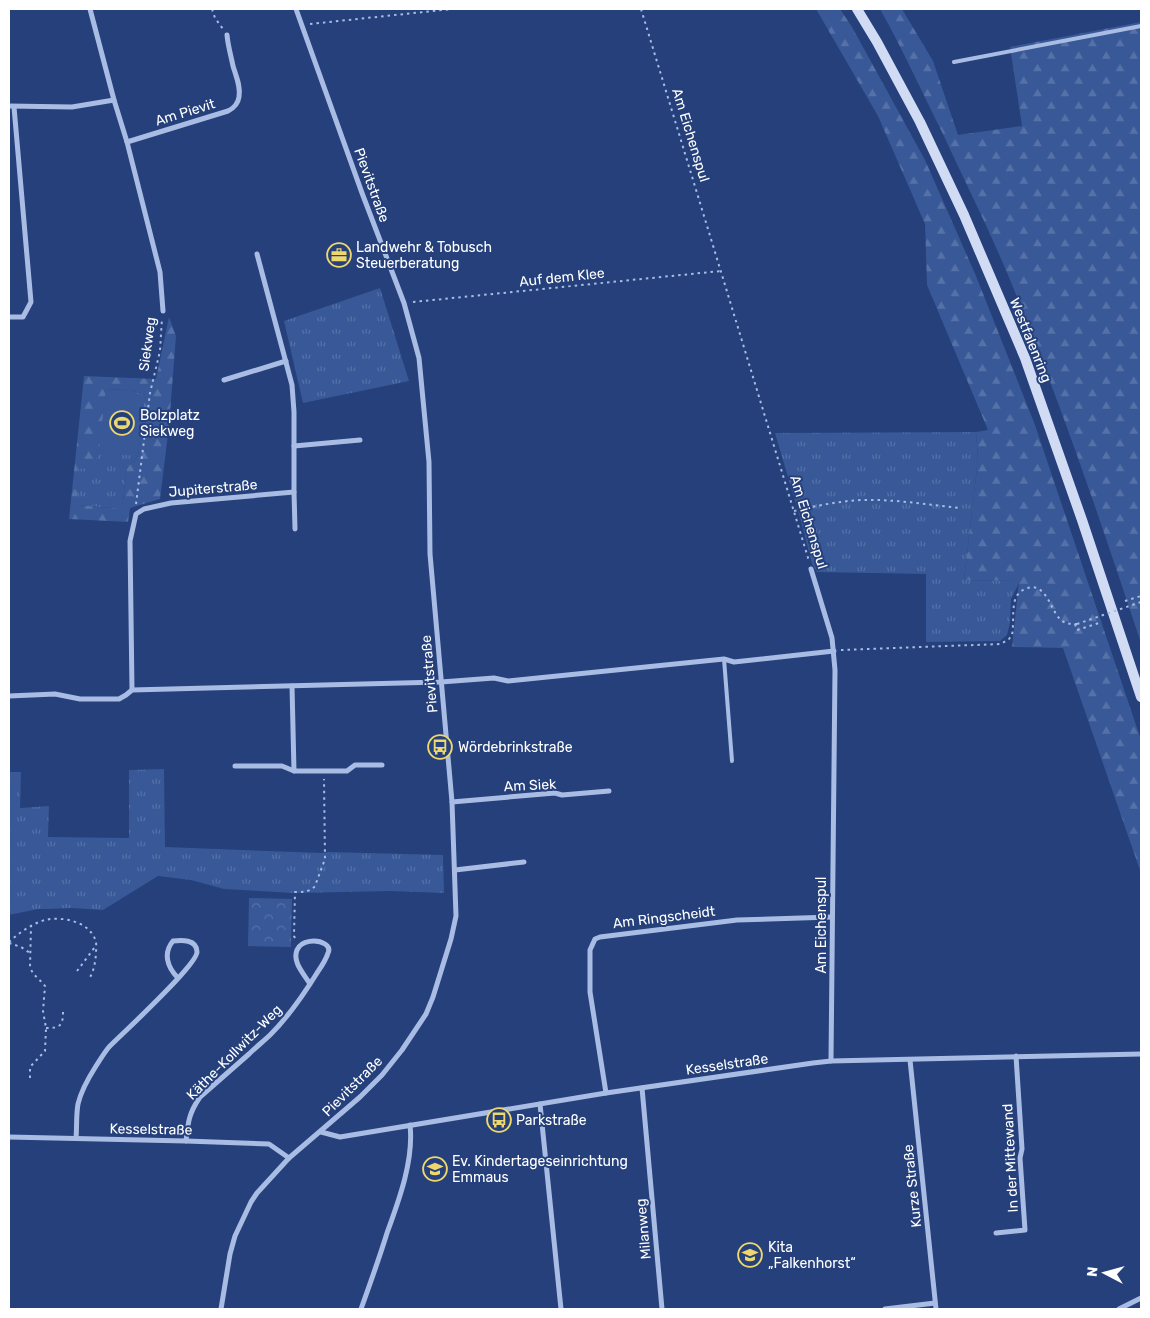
<svg xmlns="http://www.w3.org/2000/svg" width="1150" height="1318" viewBox="0 0 1150 1318" font-family="Rubik,sans-serif">
  <defs>
    <pattern id="grass-tufts" width="24" height="20" patternUnits="userSpaceOnUse" patternTransform="scale(1.25)"><rect width="24" height="20" fill="#385898"/><path d="M3 7l-1-3M5 7V3M7 7l1-3M15 17l-1-3M17 17v-4M19 17l1-3" fill="none" stroke="#5671a7"/></pattern>
    <pattern id="forest-firs" width="22" height="20" patternUnits="userSpaceOnUse" patternTransform="scale(1.25)"><rect width="22" height="20" fill="#385898"/><path d="M5 1l3.5 6h-7zM16 11l3.5 6h-7z" fill="#5671a7"/></pattern>
    <pattern id="park-crowns" width="20" height="18" patternUnits="userSpaceOnUse" patternTransform="scale(1.25)"><rect width="20" height="18" fill="#385898"/><path d="M2 6a3 3 0 1 1 6 0M12 15a3 3 0 1 1 6 0" fill="none" stroke="#5671a7"/></pattern>
  </defs>
  <rect width="100%" height="100%" fill="#25407b"/>
  <!-- grass -->
  <g fill="url(#grass-tufts)">
    <path d="M380,288L409,381L303,403L284,321Z"/>
    <path d="M129,389L145,395L138,456L127,468L122,509L77,505V469L106,390Z"/>
    <path d="M976,432L978,459L964,580L1020,581L1011,599L1010,623L1007,635L1000,641L926,642V574L817,572L812,564L801,521L775,433Z"/>
    <path d="M164,769L165,847L321,853L329,852L443,855L444,893L391,891L295,893L224,889L191,880L158,876L103,910L72,908L48,909H38L9,915V772H21L20,808L49,806L48,837L129,838V770Z"/>
  </g>
  <!-- forest -->
  <g fill="url(#forest-firs)" fill-rule="evenodd">
    <path d="M816,9H840L852,27L925,160L976,276L1035,425L1141,740V873L1063,648L1012,647L1019,581L964,580L978,459L976,432L988,430L927,285L925,224L878,116Z"/>
    <path d="M880,9H902L933,61L958,135L1022,126L1010,47L1141,22V643C1102,525 1062,407 1015,292C993,237 966,184 941,130C921,90 902,48 880,9Z"/>
    <path d="M169,317L176,336L169,426L160,499L130,508L128,522L69,519L84,376L156,379ZM129,389L145,395L138,456L127,468L122,509L77,505V469L93,468L99,452L106,390Z"/>
  </g>
  <!-- park -->
  <path fill="url(#park-crowns)" d="M249,898L292,899L291,947L248,946Z"/>
  <!-- pitch -->
  <path fill="#385898" d="M106,390L145,395L138,456L99,452Z"/>
  <g fill="none" stroke-linecap="round" stroke-linejoin="round">
    <!-- path -->
    <g stroke="#a8bce4" stroke-width="2" stroke-dasharray="2.5 4" stroke-linecap="butt">
      <path d="M212,9L215,18L223,29"/>
      <path d="M641,9L809,561"/>
      <path d="M310,24L452,9"/>
      <path d="M413,302L721,271"/>
      <path d="M136,504L150,393L160,351L162,318"/>
      <path d="M794,511C816,506 839,501 862,500C895,499 928,505 961,508"/>
      <path d="M1125,601L1141,596"/>
      <path d="M1075,624L1077,630L1102,622"/>
      <path d="M841,650L1001,644L1009,639L1012,635C1014,624 1012,611 1015,600C1016,596 1020,591 1025,589C1045,580 1050,608 1059,618C1064,624 1070,624 1077,624"/>
      <path d="M295,938L294,936L295,892C303,892 310,892 315,886L325,859L324,779"/>
      <path d="M9,942C19,933 31,924 45,920C61,916 88,921 95,939C97,943 96,949 96,954C95,963 94,971 89,979"/>
      <path d="M9,943L21,947L30,953"/>
      <path d="M77,971L95,947"/>
      <path d="M46,1028C60,1028 63,1026 63,1012"/>
      <path d="M30,1078V1067L45,1051L46,1028L43,1011L45,986C40,979 33,976 30,967L31,926"/>
    </g>
    <!-- lane -->
    <g stroke="#a8bce4" stroke-width="4">
      <path d="M954,62L1141,26"/>
      <path d="M724,659L732,761"/>
    </g>
    <!-- street -->
    <g stroke="#a8bce4" stroke-width="5">
      <path d="M90,9L114,100L127,142L160,272L163,311"/>
      <path d="M9,106L72,107L114,100"/>
      <path d="M127,142L228,111C234,108 238,104 239,97C241,87 236,76 233,66C231,56 228,46 227,35"/>
      <path d="M257,254L292,385L294,412V492"/>
      <path d="M9,317H23L31,302L14,107"/>
      <path d="M224,380L286,361"/>
      <path d="M294,446L360,440"/>
      <path d="M811,569L832,638L835,670L831,1061"/>
      <path d="M292,686L294,771"/>
      <path d="M132,690L130,541L136,514L144,509L171,503L294,492L295,529"/>
      <path d="M9,696L55,694L80,699H119L126,695L132,690L441,682L494,678L508,681L724,659L734,662L834,651"/>
      <path d="M235,766H282L294,771H347L355,765H382"/>
      <path d="M452,802L555,793L562,795L609,791"/>
      <path d="M455,870L524,862"/>
      <path d="M910,1060L936,1309"/>
      <path d="M642,1088L662,1309"/>
      <path d="M606,1093L590,992V950L595,939L600,937L737,920L832,917"/>
      <path d="M540,1104L561,1309"/>
      <path d="M321,1132L340,1137L606,1093L813,1063L831,1061L1141,1054"/>
      <path d="M9,1137L186,1141L269,1144L289,1158"/>
      <path d="M76,1138C77,1127 76,1115 78,1104C81,1091 89,1077 96,1066C100,1060 104,1053 109,1047C123,1033 197,965 197,952C197,939 181,940 173,941C163,953 167,967 178,978"/>
      <path d="M186,1141C188,1122 189,1113 200,1097C216,1083 232,1069 249,1054C256,1047 264,1041 271,1034C289,1016 304,994 317,973C321,967 326,960 328,953C330,949 328,946 325,944C317,939 301,940 297,950C292,962 304,974 310,984"/>
      <path d="M996,1233L1025,1230L1020,1158L1022,1149L1016,1056"/>
      <path d="M221,1309L230,1254L235,1236L251,1202L257,1193L289,1158L360,1097L382,1075L402,1050L426,1014L433,997L451,939L456,916L452,802L430,554L429,462L419,358L404,303L362,193L296,9"/>
      <path d="M361,1309C370,1284 379,1259 387,1233C399,1200 414,1160 410,1125"/>
      <path d="M885,1309L935,1303"/>
      <path d="M1119,1309L1141,1298"/>
    </g>
    <!-- secondary -->
    <path stroke="#d1dcf4" stroke-width="10" d="M857,9L877,42L920,122L964,215L1025,358L1082,520L1141,697"/>
    <!-- path-bridge -->
    <path stroke="#a8bce4" stroke-width="2" stroke-dasharray="2.5 4" stroke-linecap="butt" d="M1077,624L1141,602"/>
  </g>
  <!-- icons -->
  <defs>
    <g id="office-ring" transform="scale(1.25)"><circle r="9.5" fill="#25407b" stroke="#eed86d" stroke-width="1.5"/><path d="M-6-3h4V-5.5h4V-3h4V5H-6ZM-1-4.5V-3h2v-1.5ZM-6 0V1H6V0Z" fill="#eed86d"/></g>
    <g id="stadium-ring" transform="scale(1.25)"><circle r="9.5" fill="#25407b" stroke="#eed86d" stroke-width="1.5"/><path d="M0-5a6.5 5 0 1 0 0 10a6.5 5 0 1 0 0-10ZM-3.5-1.8h7v3.6h-7Z" fill="#eed86d"/></g>
    <g id="bus-ring" transform="scale(1.25)"><circle r="9.5" fill="#25407b" stroke="#eed86d" stroke-width="1.5"/><path d="M-5-6H5V4H4V6H2V4H-2V6H-4V4H-5ZM-3.5-4V0h7V-4ZM-3.5 1.2v1.5H-2V1.2ZM2 1.2v1.5H3.5V1.2Z" fill="#eed86d"/></g>
    <g id="school-ring" transform="scale(1.25)"><circle r="9.5" fill="#25407b" stroke="#eed86d" stroke-width="1.5"/><path d="M0-5L7-2L0 1L-7-2ZM-4 1L0 2.5L4 1V4Q0 6-4 4Z" fill="#eed86d"/></g>
  </defs>
  <g fill-rule="evenodd">
    <use href="#office-ring" x="339" y="255"/>
    <use href="#stadium-ring" x="122" y="423"/>
    <use href="#bus-ring" x="440" y="747"/>
    <use href="#bus-ring" x="499" y="1120"/>
    <use href="#school-ring" x="435" y="1169"/>
    <use href="#school-ring" x="750" y="1255"/>
  </g>
  <g text-anchor="middle" stroke-width="4" stroke-linejoin="round" paint-order="stroke">
    <!-- street labels -->
    <g font-size="14" fill="#fff" stroke="#25407b">
      <text transform="translate(185 112) rotate(-17)" y="5">Am Pievit</text>
      <text transform="translate(691 135) rotate(73)" y="5">Am Eichenspul</text>
      <text transform="translate(372 185) rotate(70)" y="5">Pievitstraße</text>
      <text transform="translate(562 277) rotate(-6)" y="5">Auf dem Klee</text>
      <text transform="translate(1031 340) rotate(68)" y="5">Westfalenring</text>
      <text transform="translate(147 344) rotate(-82)" y="5">Siekweg</text>
      <text transform="translate(213 488) rotate(-5)" y="5">Jupiterstraße</text>
      <text transform="translate(809 522) rotate(73)" y="5">Am Eichenspul</text>
      <text transform="translate(429 674) rotate(-95)" y="5">Pievitstraße</text>
      <text transform="translate(530 785) rotate(-3)" y="5">Am Siek</text>
      <text transform="translate(664 917) rotate(-7)" y="5">Am Ringscheidt</text>
      <text transform="translate(821 925) rotate(-90)" y="5">Am Eichenspul</text>
      <text transform="translate(234 1052) rotate(-45)" y="5">Käthe-Kollwitz-Weg</text>
      <text transform="translate(727 1064) rotate(-8)" y="5">Kesselstraße</text>
      <text transform="translate(352 1086) rotate(-45)" y="5">Pievitstraße</text>
      <text transform="translate(151 1129) rotate(1)" y="5">Kesselstraße</text>
      <text transform="translate(1010 1158) rotate(-93)" y="5">In der Mittewand</text>
      <text transform="translate(912 1186) rotate(-96)" y="5">Kurze Straße</text>
      <text transform="translate(643 1229) rotate(-95)" y="5">Milanweg</text>
    </g>
    <!-- poi labels -->
    <g font-size="14" fill="#fff" stroke="#25407b" text-anchor="start">
      <text x="356" y="252">Landwehr &amp; Tobusch<tspan x="356" dy="16">Steuerberatung</tspan></text>
      <text x="140" y="420">Bolzplatz<tspan x="140" dy="16">Siekweg</tspan></text>
      <text x="458" y="752">Wördebrinkstraße</text>
      <text x="516" y="1125">Parkstraße</text>
      <text x="452" y="1166">Ev. Kindertageseinrichtung<tspan x="452" dy="16">Emmaus</tspan></text>
      <text x="768" y="1252">Kita<tspan x="768" dy="16">„Falkenhorst“</tspan></text>
    </g>
  </g>
  <!-- border -->
  <rect width="1150" height="1318" fill="none" stroke="#ffffff" stroke-width="20"/>
  <!-- north arrow -->
  <g transform="translate(1105 1273) rotate(276)" stroke="#25407b" stroke-width="4" paint-order="stroke">
  <path d="M0-4L9 19L0 12L-9 19Z" fill="#ffffff"/>
  <text y="-8" font-size="14" font-weight="bold" text-anchor="middle" fill="#ffffff">N</text>
  </g>
</svg>
